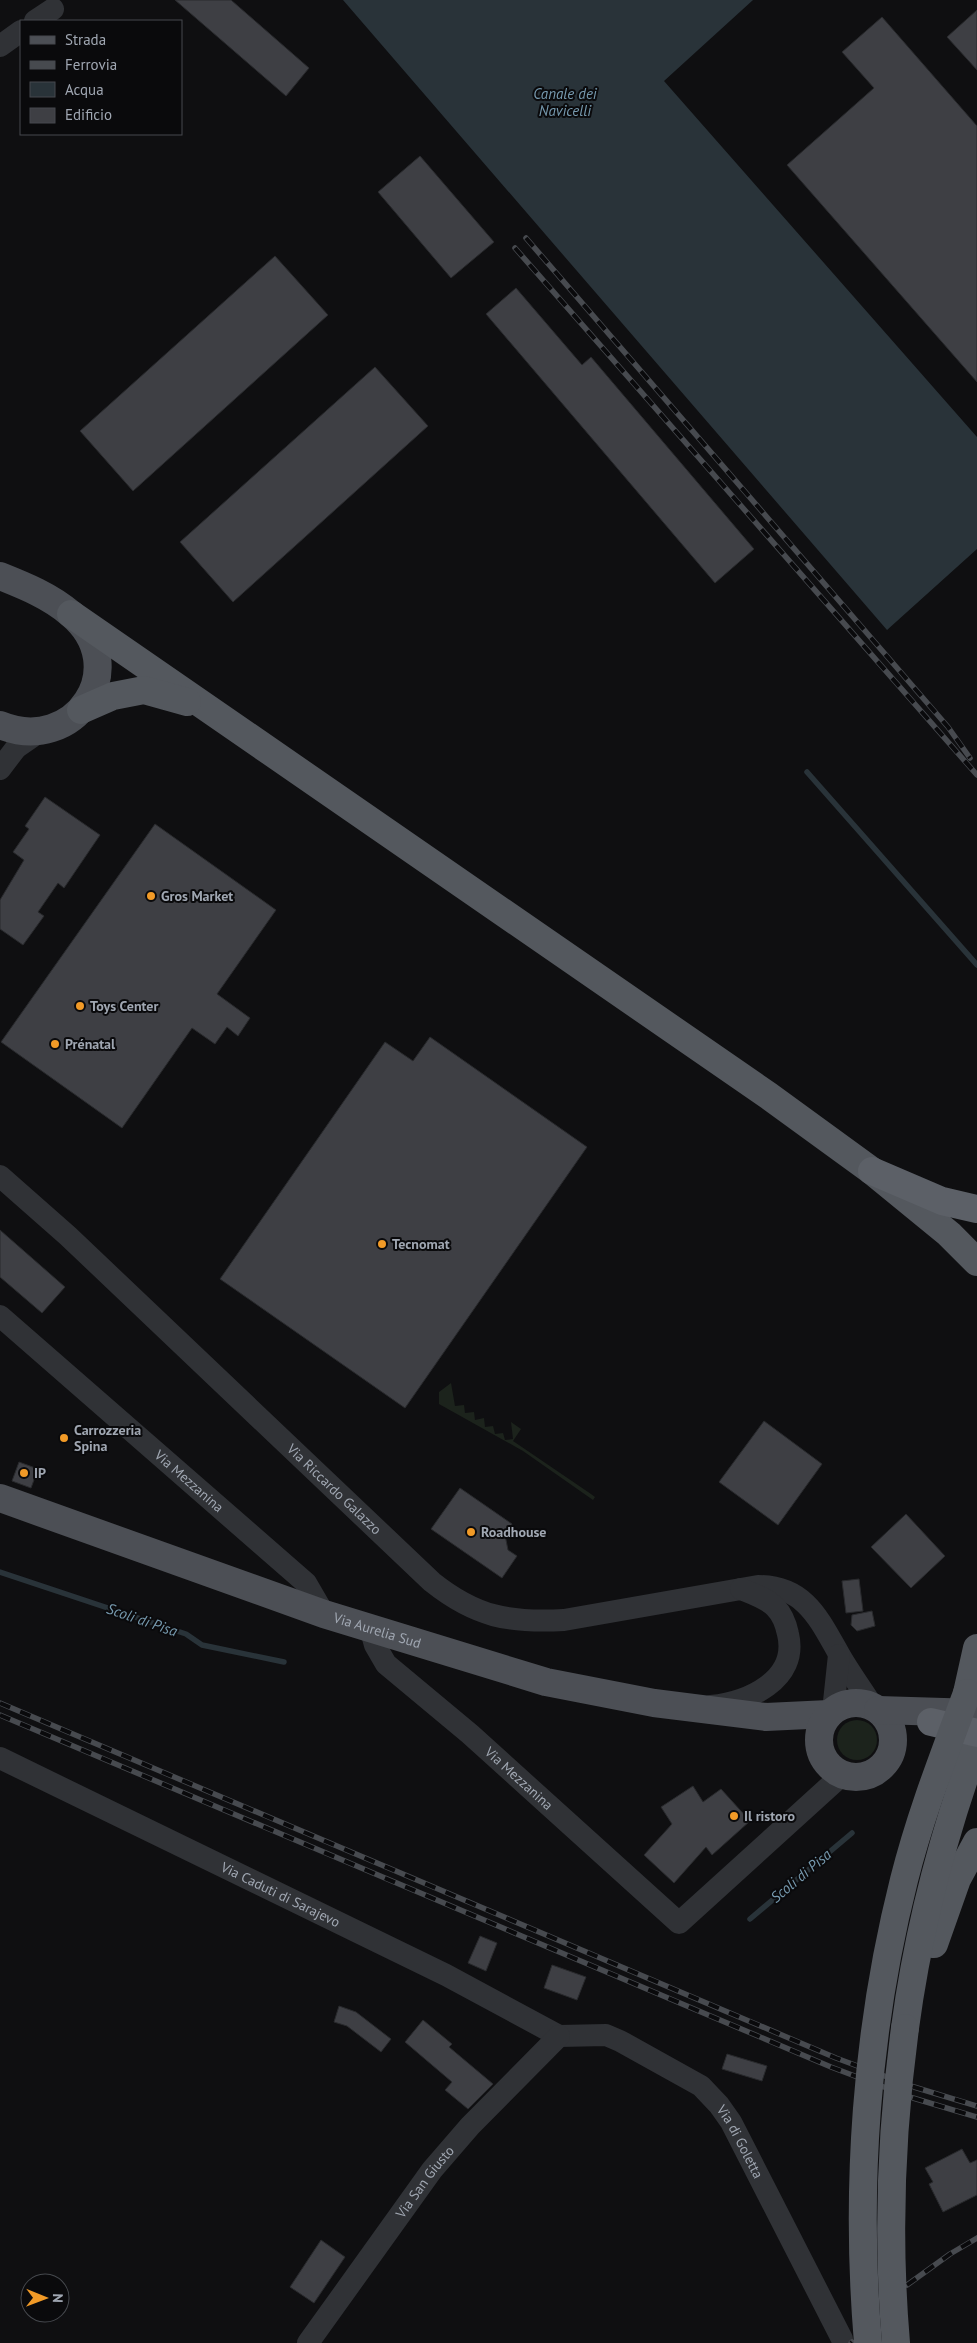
<svg xmlns="http://www.w3.org/2000/svg" width="977" height="2343" viewBox="0 0 977 2343" font-family="'PT Sans',sans-serif">
  <rect width="100%" height="100%" fill="#0f0f11"/>
  <!-- green -->
  <g fill="#1c231c">
    <path d="M451,1383L455,1406L464,1405L465,1413L474,1412L475,1420L484,1418L485,1427L493,1426L495,1434L503,1433L505,1440L513,1439L511,1422L521,1429L513,1441L591,1494L595,1497L593,1500L523,1451L439,1404V1392Z"/>
    <circle cx="857" cy="1740" r="20"/>
  </g>
  <!-- water -->
  <path fill="#293339" d="M343,0H753L664,81L977,437V549L887,630Z"/>
  <g fill="none" stroke-linecap="round" stroke-linejoin="round">
    <!-- stream -->
    <g stroke="#293339" stroke-width="5.5">
      <path d="M807,772L977,965"/>
      <path d="M0,1572L186,1634L202,1645L284,1662"/>
      <path d="M750,1919L852,1833"/>
    </g>
  </g>
  <!-- building -->
  <g fill="#3e3f44" stroke="#292a2d">
    <path d="M175,0H231L309,68L286,96Z"/>
    <path d="M977,10V70L947,37Z"/>
    <path d="M882,17L977,126V382L787,165L874,88L842,52Z"/>
    <path d="M420,156L494,242L451,278L378,192Z"/>
    <path d="M275,256L328,315L133,491L80,431Z"/>
    <path d="M516,288L582,365L591,357L754,549L715,583L486,314Z"/>
    <path d="M375,367L428,426L233,602L180,542Z"/>
    <path d="M45,797L100,835L64,888L58,883L38,912L44,916L23,945L0,929V900L24,860L13,852L29,829L25,826Z"/>
    <path d="M155,824L276,910L217,994L250,1018L238,1036L227,1027L215,1044L192,1028L122,1128L1,1042Z"/>
    <path d="M430,1037L587,1147L405,1408L220,1279L385,1042L413,1061Z"/>
    <path d="M0,1230L65,1287L42,1313L0,1277Z"/>
    <path d="M764,1421L822,1464L778,1525L719,1482Z"/>
    <path d="M19,1462L38,1469L31,1488L12,1481Z"/>
    <path d="M460,1488L512,1524L505,1535L508,1550L517,1556L502,1578L431,1529Z"/>
    <path d="M906,1514L945,1556L911,1588L871,1547Z"/>
    <path d="M859,1579L863,1611L846,1613L842,1581Z"/>
    <path d="M872,1611L875,1626L857,1631L851,1625L852,1615Z"/>
    <path d="M693,1786L703,1802L721,1789L750,1821L712,1855L706,1847L674,1883L644,1855L672,1824L661,1807Z"/>
    <path d="M480,1936L497,1943L486,1971L468,1963Z"/>
    <path d="M552,1965L586,1977L577,2000L544,1988Z"/>
    <path d="M339,2006L356,2012L391,2039L381,2052L347,2026L334,2022Z"/>
    <path d="M423,2020L452,2044L449,2047L493,2084L468,2109L445,2090L452,2082L405,2042Z"/>
    <path d="M727,2054L767,2066L762,2081L722,2069Z"/>
    <path d="M962,2149L970,2163L977,2160V2195L943,2212L929,2184L933,2182L925,2168Z"/>
    <path d="M321,2240L345,2257L314,2303L290,2287Z"/>
  </g>
  <g fill="none" stroke-linecap="round" stroke-linejoin="round">
    <!-- minor -->
    <g stroke="#303236" stroke-width="22">
      <path d="M35,21L53,9"/>
      <path d="M0,46L21,31"/>
      <path d="M0,769L16,748L42,730"/>
      <path id="s1" d="M0,1176L68,1236L432,1582C476,1617 509,1623 564,1620L758,1586C805,1586 819,1619 839,1654C849,1672 862,1689 873,1707"/>
      <path id="s2" d="M0,1316L306,1583L324,1614"/>
      <path id="s3" d="M370,1627L375,1645L386,1664L470,1734L679,1923L843,1774"/>
      <path d="M711,1706C748,1702 799,1680 788,1634C786,1624 783,1615 775,1607C766,1598 753,1594 741,1589"/>
      <path d="M833,1711L839,1655"/>
      <path id="s4" d="M0,1758L446,1975L559,2036L606,2035L620,2041L701,2086L719,2105L731,2122L842,2339"/>
      <path id="s5" d="M308,2343L432,2170L470,2126L559,2036"/>
    </g>
    <!-- primary -->
    <g stroke="#4c4f55" stroke-width="28">
      <path d="M0,576C25,586 50,596 71,614C134,667 75,756 0,725"/>
      <path id="s6" d="M0,1498L324,1614L546,1682L654,1703L766,1717L829,1714"/>
      <circle cx="856" cy="1740" r="37"/>
      <path d="M878,1710L977,1713"/>
    </g>
    <!-- trunk -->
    <g stroke="#54585e" stroke-width="28">
      <path d="M71,614L769,1096L872,1171L949,1234L977,1262"/>
      <path d="M81,710L113,696L144,690L187,702"/>
      <path d="M967,1693L977,1648"/>
      <path d="M934,1944L957,1879L977,1842"/>
      <path d="M905,2028C918,1930 943,1835 977,1742"/>
    </g>
    <!-- motorway -->
    <g stroke="#5c6067" stroke-width="28">
      <path d="M872,1171L942,1201L977,1209"/>
      <path d="M931,1722L977,1733"/>
    </g>
    <!-- rail casing -->
    <g stroke="#474a4f" stroke-width="5.5">
      <g id="rail">
        <path d="M526,238L948,727L970,758"/>
        <path d="M515,248L977,775"/>
        <path d="M0,1703L836,2058L914,2087L977,2106"/>
        <path d="M0,1715L831,2067L913,2098L977,2117"/>
        <path d="M907,2285L950,2254L977,2238"/>
        <path d="M851,2343L852,2342"/>
      </g>
    </g>
    <!-- rail -->
    <use href="#rail" stroke="#0a0a0c" stroke-width="4" stroke-dasharray="11" stroke-linecap="butt"/>
    <!-- trunk-bridge -->
    <g stroke="#54585e" stroke-width="28">
      <path d="M868,2343C855,2189 866,2030 904,1880C920,1816 944,1755 967,1693"/>
      <path d="M896,2343C887,2238 891,2132 905,2028"/>
    </g>
  </g>
  <!-- markers -->
  <g fill="#f19a27" stroke="#0a0a0c" stroke-width="2">
    <circle cx="151" cy="896" r="5"/>
    <circle cx="80" cy="1006" r="5"/>
    <circle cx="55" cy="1044" r="5"/>
    <circle cx="382" cy="1244" r="5"/>
    <circle cx="64" cy="1438" r="5"/>
    <circle cx="24" cy="1473" r="5"/>
    <circle cx="471" cy="1532" r="5"/>
    <circle cx="734" cy="1816" r="5"/>
  </g>
  <g text-anchor="middle" stroke-width="4" stroke-linejoin="round" paint-order="stroke">
    <!-- poi labels -->
    <g font-size="14" font-weight="bold" fill="#a0a7b2" stroke="#0a0a0c" text-anchor="start">
      <text x="161" y="901">Gros Market</text>
      <text x="90" y="1011">Toys Center</text>
      <text x="65" y="1049">Prénatal</text>
      <text x="392" y="1249">Tecnomat</text>
      <text x="74" y="1435">Carrozzeria<tspan x="74" dy="16">Spina</tspan></text>
      <text x="34" y="1478">IP</text>
      <text x="481" y="1537">Roadhouse</text>
      <text x="744" y="1821">Il ristoro</text>
    </g>
    <!-- street labels -->
    <g font-size="14" fill="#a0a7b2" stroke="#0a0a0c">
      <text dy="5" stroke="none"><textPath href="#s2" startOffset="251">Via Mezzanina</textPath></text>
      <text dy="5" stroke="none"><textPath href="#s1" startOffset="458">Via Riccardo Galazzo</textPath></text>
      <text dy="5" stroke="none"><textPath href="#s6" startOffset="400">Via Aurelia Sud</textPath></text>
      <text dy="5" stroke="none"><textPath href="#s3" startOffset="216">Via Mezzanina</textPath></text>
      <text dy="5" stroke="none"><textPath href="#s4" startOffset="312">Via Caduti di Sarajevo</textPath></text>
      <text dy="5" stroke="none"><textPath href="#s4" startOffset="848">Via di Goletta</textPath></text>
      <text dy="5" stroke="none"><textPath href="#s5" startOffset="199">Via San Giusto</textPath></text>
    </g>
    <!-- water labels -->
    <g font-size="15" font-style="italic" fill="#7699ae" stroke="#0a0a0c">
      <text x="565" y="99">Canale dei<tspan x="565" dy="17">Navicelli</tspan></text>
      <text transform="translate(142 1620) rotate(19)" y="5">Scoli di Pisa</text>
      <text transform="translate(801 1876) rotate(-40)" y="5">Scoli di Pisa</text>
    </g>
  </g>
  <!-- legend -->
  <rect x="20" y="20" width="162" height="115" fill="#0a0a0c" stroke="#46494e"/>
  <rect x="30" y="36" width="25" height="8" fill="#4c4f55" stroke="#46494e"/>
  <text x="65" y="45" font-size="15" fill="#a0a7b2">Strada</text>
  <rect x="30" y="61" width="25" height="8" fill="#474a4f" stroke="#46494e"/>
  <text x="65" y="70" font-size="15" fill="#a0a7b2">Ferrovia</text>
  <rect x="30" y="82" width="25" height="15" fill="#293339" stroke="#46494e"/>
  <text x="65" y="95" font-size="15" fill="#a0a7b2">Acqua</text>
  <rect x="30" y="108" width="25" height="15" fill="#3e3f44" stroke="#46494e"/>
  <text x="65" y="120" font-size="15" fill="#a0a7b2">Edificio</text>
  <!-- north arrow -->
  <g transform="translate(45 2298) rotate(91)"><circle r="24" fill="#0a0a0c" stroke="#46494e"/>
  <path d="M0-4L9 19L0 12L-9 19Z" fill="#f19a27"/>
  <text y="-8" font-size="14" font-weight="bold" text-anchor="middle" fill="#a0a7b2">N</text>
  </g>
</svg>
